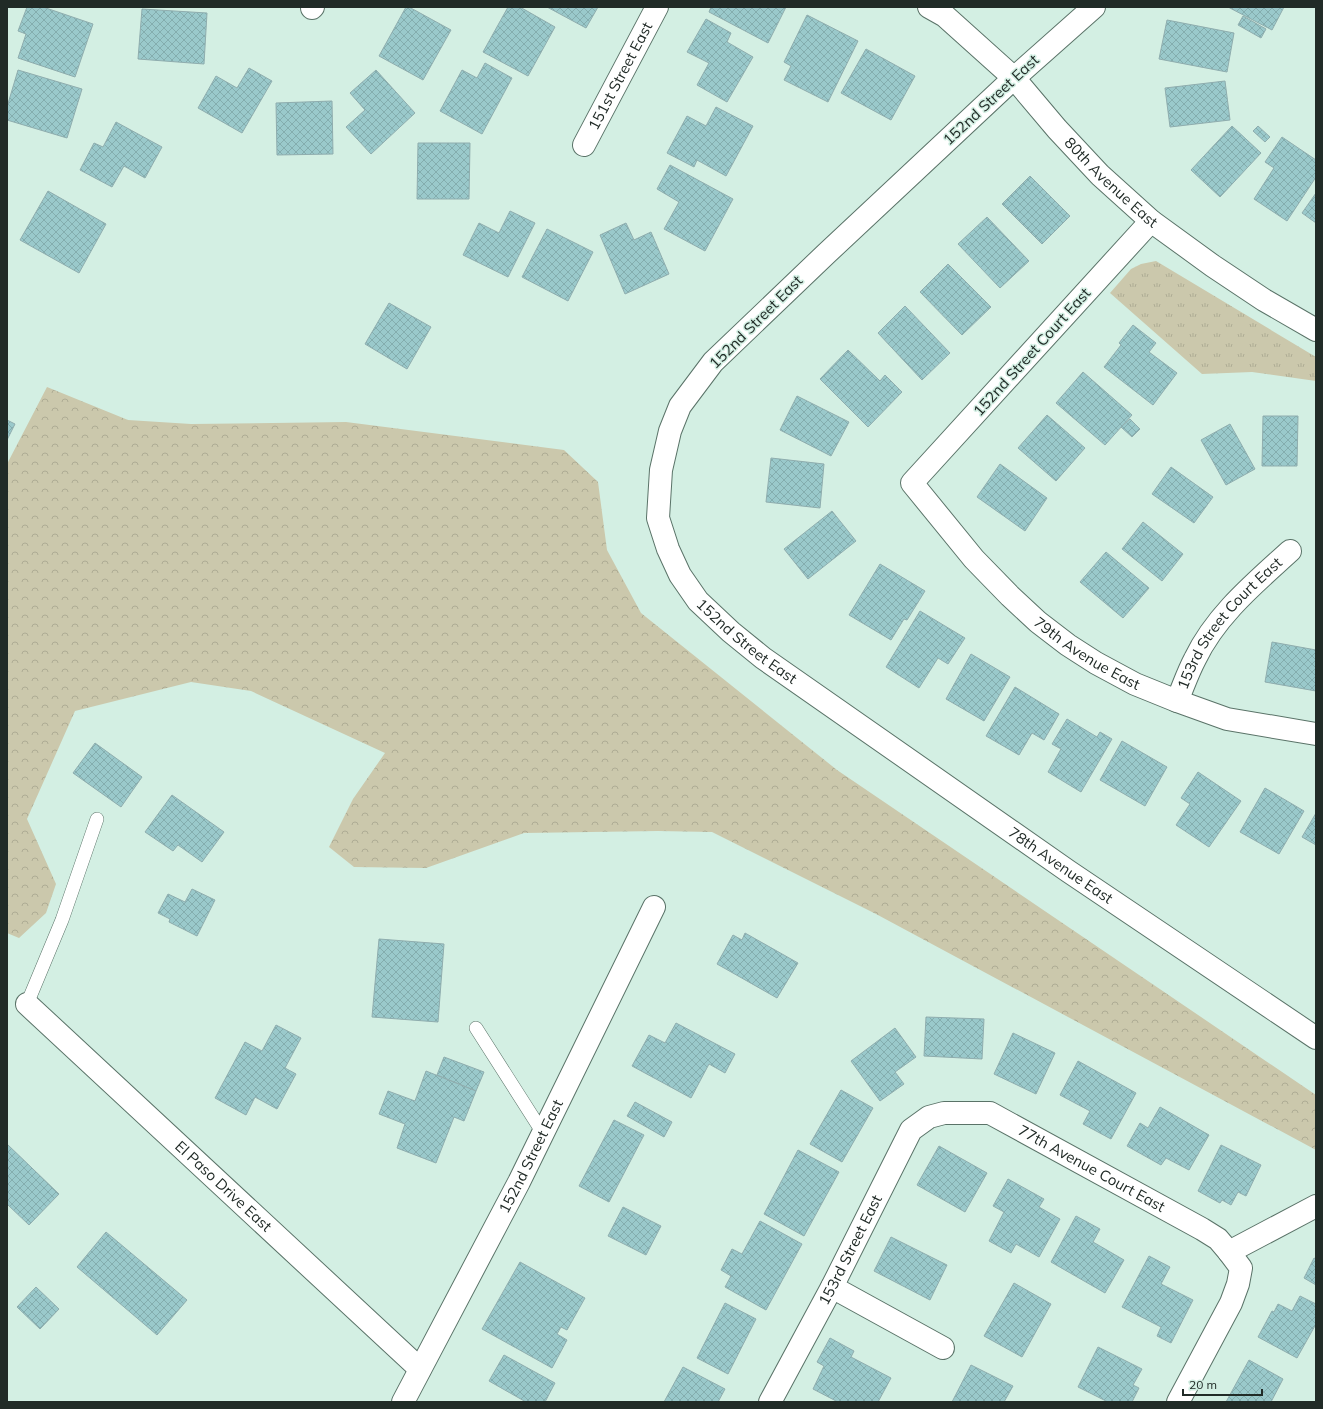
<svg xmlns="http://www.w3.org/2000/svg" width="1323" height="1409" viewBox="0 0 1323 1409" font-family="Mulish,sans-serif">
  <defs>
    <pattern id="grass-tufts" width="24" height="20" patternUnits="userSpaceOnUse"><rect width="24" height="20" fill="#cbc8ac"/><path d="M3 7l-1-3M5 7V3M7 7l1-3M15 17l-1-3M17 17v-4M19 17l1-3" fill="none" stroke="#aeac94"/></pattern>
    <pattern id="forest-crowns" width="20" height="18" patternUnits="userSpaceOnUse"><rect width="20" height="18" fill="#cbc8ac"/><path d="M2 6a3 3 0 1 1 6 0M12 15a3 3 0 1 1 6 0" fill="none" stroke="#aeac94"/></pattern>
    <pattern id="building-cross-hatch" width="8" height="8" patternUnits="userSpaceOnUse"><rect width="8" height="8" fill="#9ac9cb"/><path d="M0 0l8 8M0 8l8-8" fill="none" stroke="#84adae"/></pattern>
  </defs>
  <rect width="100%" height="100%" fill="#d3efe3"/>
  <!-- grass -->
  <path fill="url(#grass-tufts)" d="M1156,261L1316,357V381L1252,372L1202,374L1110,293L1131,269L1141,264Z"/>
  <!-- forest -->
  <path fill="url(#forest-crowns)" d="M47,387L128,420L191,424L346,422L564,450L598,482L607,550L641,613L837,770L1316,1095V1150L876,914L712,832L658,831L524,833L426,868L354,867L329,847L353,799L385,753L251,691L191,682L75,711L27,819L56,884L46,913L19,938L7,933V464Z"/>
  <!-- building -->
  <g fill="url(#building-cross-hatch)" stroke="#8fadae">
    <path d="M27,7H43L93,24L75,77L18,58L26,34L18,31Z"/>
    <path d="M406,7H409L451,30L423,80L379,56Z"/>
    <path d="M508,7H520L555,27L528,76L483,52Z"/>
    <path d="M547,7H598L586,28Z"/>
    <path d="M711,7H786L768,43L709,12Z"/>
    <path d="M1228,7H1284L1272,30Z"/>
    <path d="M142,9L207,13L204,64L138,59Z"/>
    <path d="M807,15L858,41L828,102L784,80L791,66L784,62Z"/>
    <path d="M1243,16L1266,29L1261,38L1238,25Z"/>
    <path d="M706,19L731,33L727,42L753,57L727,102L697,85L709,63L687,52Z"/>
    <path d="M1167,20L1234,33L1227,72L1159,59Z"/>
    <path d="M866,49L915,76L891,120L841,93Z"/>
    <path d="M485,63L512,78L482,134L440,111L462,70L477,78Z"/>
    <path d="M249,68L272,81L242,133L198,108L216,76L237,88Z"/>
    <path d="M18,70L82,89L67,138L7,120V107Z"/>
    <path d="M376,70L415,113L371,154L346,127L365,110L350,93Z"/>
    <path d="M1225,81L1230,120L1170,127L1165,88Z"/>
    <path d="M332,101L333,154L277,155L276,103Z"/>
    <path d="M716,107L753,126L726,176L697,160L694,167L667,153L687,116L706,126Z"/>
    <path d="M116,122L162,147L145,178L124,166L112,187L80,170L94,143L103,147Z"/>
    <path d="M1232,126L1261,153L1220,197L1191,170Z"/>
    <path d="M1258,126L1270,137L1265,142L1253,131Z"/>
    <path d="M1282,137L1316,160V177L1287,221L1254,199L1274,168L1265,162Z"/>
    <path d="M418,143H470L469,199H417Z"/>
    <path d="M670,165L733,199L705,251L664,229L679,202L657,189Z"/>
    <path d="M1030,176L1070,216L1042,244L1002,204Z"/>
    <path d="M48,191L106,224L79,273L20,240Z"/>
    <path d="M1316,193V223L1302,213Z"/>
    <path d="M510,211L535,223L508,277L463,255L479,223L499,233Z"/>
    <path d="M987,217L1029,261L1000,288L958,244Z"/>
    <path d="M626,223L634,240L651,232L669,274L625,294L600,235Z"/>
    <path d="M547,229L593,252L568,301L522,277Z"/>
    <path d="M948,264L991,307L962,335L920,292Z"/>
    <path d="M389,303L431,327L407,369L365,344Z"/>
    <path d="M905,306L950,353L922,380L878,333Z"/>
    <path d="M1133,325L1156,343L1149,352L1177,373L1153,405L1104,367L1121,345L1119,343Z"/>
    <path d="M848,350L880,381L885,375L902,392L868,427L820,379Z"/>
    <path d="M1083,372L1132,415L1105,445L1056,403Z"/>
    <path d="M797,396L849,422L831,456L780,430Z"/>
    <path d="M1047,415L1085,448L1056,481L1018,448Z"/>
    <path d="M1263,416H1298L1297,466H1262Z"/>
    <path d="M1130,419L1140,429L1132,437L1121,427Z"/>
    <path d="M7,420L15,424L7,440Z"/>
    <path d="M1230,424L1255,469L1226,485L1201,440Z"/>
    <path d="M771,458L824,464L820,508L766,502Z"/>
    <path d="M1000,464L1047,498L1025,531L977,497Z"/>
    <path d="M1171,467L1213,497L1194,523L1152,494Z"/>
    <path d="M832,511L856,541L808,579L784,549Z"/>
    <path d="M1143,522L1183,554L1162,581L1122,549Z"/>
    <path d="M1106,552L1149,588L1123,618L1080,582Z"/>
    <path d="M880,564L925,591L907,620L904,619L891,640L849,615Z"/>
    <path d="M920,611L965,638L948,664L938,658L919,688L886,667Z"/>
    <path d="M1272,642L1316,650V691L1265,682Z"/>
    <path d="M971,654L1010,677L984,721L946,699Z"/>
    <path d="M1015,687L1059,714L1044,740L1032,733L1019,755L986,736Z"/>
    <path d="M1067,719L1097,737L1100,732L1112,739L1081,792L1048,772L1061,749L1052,744Z"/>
    <path d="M1122,741L1167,767L1145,806L1100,780Z"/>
    <path d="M95,743L142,777L121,807L73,773Z"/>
    <path d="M1198,772L1241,801L1209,847L1176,825L1190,804L1181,798Z"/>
    <path d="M1265,788L1304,811L1279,854L1240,832Z"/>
    <path d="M172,795L224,832L202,862L178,845L173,851L145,832Z"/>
    <path d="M1316,813V845L1302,837Z"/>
    <path d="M192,889L215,900L197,936L169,922L170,919L158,913L168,894L185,902Z"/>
    <path d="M745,933L798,963L777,998L717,964L733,935L742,940Z"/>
    <path d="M379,939L444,944L438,1022L372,1017Z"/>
    <path d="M926,1017L984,1019L982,1059L924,1056Z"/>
    <path d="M676,1023L735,1054L725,1073L709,1064L691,1098L632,1066L649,1035L665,1043Z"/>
    <path d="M276,1025L301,1038L285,1068L296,1074L277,1109L255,1097L246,1115L215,1098L245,1042L262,1051Z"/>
    <path d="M895,1028L916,1057L895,1072L904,1084L880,1101L851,1061Z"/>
    <path d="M1013,1033L1055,1053L1036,1094L994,1074Z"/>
    <path d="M444,1057L484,1072L476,1091L437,1075Z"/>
    <path d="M1078,1061L1136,1093L1111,1139L1083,1124L1090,1111L1060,1095Z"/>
    <path d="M426,1071L476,1091L464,1121L454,1117L436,1163L397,1148L405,1124L379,1114L388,1091L415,1101Z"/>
    <path d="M841,1090L873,1108L842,1162L810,1144Z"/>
    <path d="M635,1102L672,1122L664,1137L627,1116Z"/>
    <path d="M1160,1107L1209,1135L1189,1170L1166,1158L1161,1165L1127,1146L1140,1123L1148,1128Z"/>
    <path d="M614,1120L644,1135L609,1202L579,1186Z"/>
    <path d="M7,1144L59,1194L29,1225L7,1204Z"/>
    <path d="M1221,1145L1261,1165L1246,1196L1238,1192L1231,1205L1222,1200L1220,1203L1198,1191Z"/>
    <path d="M939,1146L987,1173L965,1212L917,1185Z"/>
    <path d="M798,1150L839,1172L804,1236L764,1214Z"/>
    <path d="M1008,1179L1044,1199L1039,1207L1060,1219L1039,1257L1016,1244L1011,1253L989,1241L1004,1212L993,1206Z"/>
    <path d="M623,1207L661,1226L646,1255L608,1236Z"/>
    <path d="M1076,1216L1100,1229L1093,1242L1124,1260L1105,1293L1051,1262Z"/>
    <path d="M760,1221L802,1244L766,1310L725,1287L731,1276L721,1270L732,1249L742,1254Z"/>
    <path d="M106,1232L187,1300L157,1335L77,1267Z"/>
    <path d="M891,1237L947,1265L930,1300L874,1271Z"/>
    <path d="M1149,1256L1170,1267L1161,1284L1193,1300L1171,1343L1157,1336L1161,1327L1122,1307Z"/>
    <path d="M1314,1258L1316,1259V1285L1304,1278Z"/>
    <path d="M520,1262L585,1298L567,1330L561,1327L557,1334L567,1340L552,1368L482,1329Z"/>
    <path d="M1014,1283L1051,1304L1022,1357L984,1336Z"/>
    <path d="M36,1287L59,1309L40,1329L17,1307Z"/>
    <path d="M1300,1296L1316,1304V1324L1297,1358L1258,1337L1272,1311L1274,1312L1278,1304L1292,1311Z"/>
    <path d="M725,1303L756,1319L728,1374L697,1358Z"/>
    <path d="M830,1338L854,1351L851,1357L891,1378L878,1402H838L813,1389L824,1366L817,1362Z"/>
    <path d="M1098,1347L1142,1369L1133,1385L1139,1388L1132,1402H1108L1078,1387Z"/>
    <path d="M504,1355L555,1383L545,1402H526L489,1381Z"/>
    <path d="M1249,1360L1283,1379L1271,1402H1226Z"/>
    <path d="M971,1365L1013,1386L1004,1402H952Z"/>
    <path d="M683,1367L725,1389L718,1402H664Z"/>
  </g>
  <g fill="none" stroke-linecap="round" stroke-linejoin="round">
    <!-- service casing -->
    <g stroke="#5a7368" stroke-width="14">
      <g id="service">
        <path d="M27,1004L62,920L97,819"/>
        <path d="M476,1028L543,1133"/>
      </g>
    </g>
    <!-- minor casing -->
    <g stroke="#5a7368" stroke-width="24">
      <g id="minor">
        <path id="s1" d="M929,7L945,16L1014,78L1057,129L1100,175L1151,221L1213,266L1264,300L1316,330"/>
        <path d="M312,8L313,7"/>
        <path id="s2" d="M584,145L657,7"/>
        <path id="s3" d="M1151,221L912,483L974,559L1010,596L1038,622L1068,645L1096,663L1135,684L1177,701L1227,719L1316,734"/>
        <path id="s4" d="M1177,701C1183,687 1188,672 1195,659C1216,615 1255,583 1290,551"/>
        <path id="s5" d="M27,1004L420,1369"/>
        <path d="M1229,1252L1316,1206"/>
        <path d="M832,1287L943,1348"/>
        <path id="s6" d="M403,1402L519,1182L654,907"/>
        <path id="s7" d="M770,1402L832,1287L911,1130L929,1117L944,1113H990L1202,1229L1218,1239L1229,1252L1241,1268L1238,1284L1231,1303L1178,1402"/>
      </g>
    </g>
    <!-- tertiary casing -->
    <g stroke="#5a7368" stroke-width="24">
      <g id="tertiary">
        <path id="s8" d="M1094,7L1014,78L827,253L713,362L680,406L670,431L661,470L658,518L668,549L680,575L698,601L731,632L763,658L1068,871L1316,1038"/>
      </g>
    </g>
    <!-- service -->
    <use href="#service" stroke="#fff" stroke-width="13"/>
    <!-- minor -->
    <use href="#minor" stroke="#fff" stroke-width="22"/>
    <!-- tertiary -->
    <use href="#tertiary" stroke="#fff" stroke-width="22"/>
  </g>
  <g text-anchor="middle" stroke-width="3" stroke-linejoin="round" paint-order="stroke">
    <!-- street labels -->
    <g font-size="15" fill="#212b27" stroke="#d3efe3">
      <text dy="5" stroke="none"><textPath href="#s2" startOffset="78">151st Street East</textPath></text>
      <text transform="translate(991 100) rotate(-43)" y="5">152nd Street East</text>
      <text dy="5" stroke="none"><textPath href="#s1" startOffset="254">80th Avenue East</textPath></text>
      <text transform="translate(756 322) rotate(-45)" y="5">152nd Street East</text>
      <text transform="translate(1032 352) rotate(-48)" y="5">152nd Street Court East</text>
      <text dy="5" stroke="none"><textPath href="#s4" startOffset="95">153rd Street Court East</textPath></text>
      <text dy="5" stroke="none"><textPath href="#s8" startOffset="847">152nd Street East</textPath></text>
      <text dy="5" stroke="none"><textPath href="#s3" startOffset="601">79th Avenue East</textPath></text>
      <text dy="5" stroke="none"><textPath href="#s8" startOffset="1233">78th Avenue East</textPath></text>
      <text dy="5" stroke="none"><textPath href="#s6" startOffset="277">152nd Street East</textPath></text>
      <text dy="5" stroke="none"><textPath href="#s7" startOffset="506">77th Avenue Court East</textPath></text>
      <text dy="5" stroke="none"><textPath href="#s5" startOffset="268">El Paso Drive East</textPath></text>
      <text dy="5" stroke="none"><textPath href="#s7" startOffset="172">153rd Street East</textPath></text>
    </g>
  </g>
  <!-- border -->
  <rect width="1323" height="1409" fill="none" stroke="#212b27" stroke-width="16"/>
  <!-- scale -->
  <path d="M1183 1389v6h79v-6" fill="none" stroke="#212b27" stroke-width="2"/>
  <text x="1189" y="1389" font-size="12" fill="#212b27" stroke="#d3efe3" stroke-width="3" paint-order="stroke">20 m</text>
</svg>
